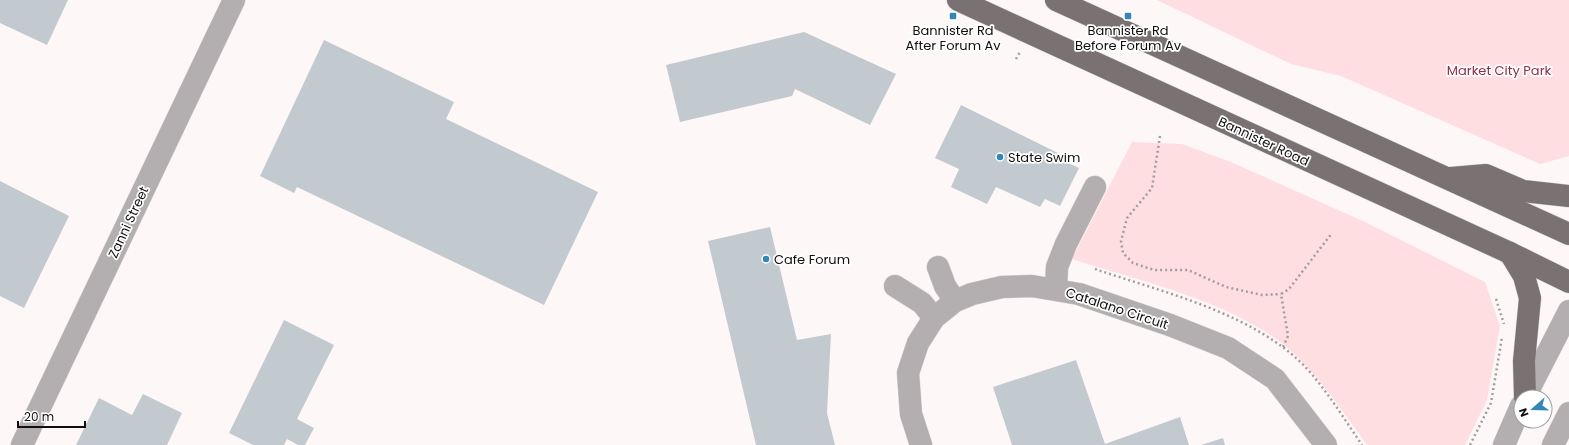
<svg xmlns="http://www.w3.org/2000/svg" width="1569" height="445" viewBox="0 0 1569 445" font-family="Poppins,sans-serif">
  <rect width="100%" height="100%" fill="#fef7f8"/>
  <!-- green -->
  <g fill="#ffdee2">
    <path d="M1157,0H1569V156L1540,164L1341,76L1291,64Z"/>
    <path d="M1132,142L1182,144L1231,162L1365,222L1485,282L1500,326L1487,400L1465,445H1367C1343,412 1321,378 1291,351C1236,302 1142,282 1072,259Z"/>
  </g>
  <!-- building -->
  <g fill="#c2cad0">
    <path d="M0,0H68L47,45L0,23Z"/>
    <path d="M804,32L896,74L870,125L795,89L792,96L680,122L666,65Z"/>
    <path d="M324,40L454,102L446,119L598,192L544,305L297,187L294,193L260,176Z"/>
    <path d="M961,105L1064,156L1062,160L1079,168L1060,206L1045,199L1040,207L996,187L987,204L951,187L959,169L935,158Z"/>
    <path d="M0,181L69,216L24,308L0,296Z"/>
    <path d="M770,227L797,340L831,334L827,413L835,445H756L708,241Z"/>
    <path d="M284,320L334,345L297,419L314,428L305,445H298L287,439L284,445H253L229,433Z"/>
    <path d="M1076,360L1105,444L1180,417L1189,445H1012L993,387Z"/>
    <path d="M143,394L182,413L167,445H76L99,398L132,415Z"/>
    <path d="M1223,438L1225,445H1201Z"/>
  </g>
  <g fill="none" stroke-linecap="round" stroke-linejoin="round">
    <!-- minor casing -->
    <g stroke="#d8d2d3" stroke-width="23">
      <g id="minor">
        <path d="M938,267L945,286L955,301"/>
        <path d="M895,286L922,303L934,318"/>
        <path d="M1056,289L1057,267L1066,244L1095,187"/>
        <path d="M1525,397L1569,311"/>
        <path d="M22,445L234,0"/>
        <path d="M921,445L911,414L908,373L918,343L934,318L955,301L972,294L1002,287L1032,286L1079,294L1170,325L1228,348L1275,379L1326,445"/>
        <path d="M1504,445L1521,406"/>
        <path d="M1553,445L1569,413"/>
      </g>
    </g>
    <!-- major casing -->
    <g stroke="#d8d2d3" stroke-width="23">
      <g id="major">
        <path d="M958,0L1510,253L1569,282"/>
        <path d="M1056,0L1569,234"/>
        <path d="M1451,178L1486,175L1523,191L1569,196"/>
        <path d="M1510,253L1524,276L1530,298L1524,361L1525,397"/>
      </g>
    </g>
    <!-- path -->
    <g stroke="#a29c9d" stroke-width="2.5" stroke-dasharray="2 3" stroke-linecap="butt">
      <path d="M1016,59L1020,52"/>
      <path d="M1160,136L1152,188L1127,218L1121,241L1123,253L1133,263L1154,270H1188L1226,287L1262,295L1281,294"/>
      <path d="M1095,269C1165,293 1258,314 1309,371C1329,394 1345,420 1362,445"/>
      <path d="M1496,299L1504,324"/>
      <path d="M1283,347L1288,336L1281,294L1289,289L1332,233"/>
      <path d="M1470,445L1491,403L1502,337"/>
    </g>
    <!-- minor -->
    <use href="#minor" stroke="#b3aeaf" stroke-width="22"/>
    <!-- major -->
    <use href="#major" stroke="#797172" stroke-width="22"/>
  </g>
  <!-- markers -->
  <g fill="#3386b6" stroke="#fff" stroke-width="1.5">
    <rect x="949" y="12" width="8" height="8" rx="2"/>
    <rect x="1124" y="12" width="8" height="8" rx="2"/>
    <circle cx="1000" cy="157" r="4"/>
    <circle cx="766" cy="259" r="4"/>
  </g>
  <g text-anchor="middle" stroke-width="3.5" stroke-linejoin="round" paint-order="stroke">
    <!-- poi labels -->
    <g font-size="13" fill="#110e0e" stroke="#fff">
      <text x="953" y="35">Bannister Rd<tspan x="953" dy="15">After Forum Av</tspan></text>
      <text x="1128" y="35">Bannister Rd<tspan x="1128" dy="15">Before Forum Av</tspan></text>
      <text x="1008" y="162" text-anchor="start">State Swim</text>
      <text x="774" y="264" text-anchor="start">Cafe Forum</text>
    </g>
    <!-- park labels -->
    <g font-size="13" fill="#902d46" stroke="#fff">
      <text x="1499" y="75">Market City Park</text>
    </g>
    <!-- street labels -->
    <g font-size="13" fill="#110e0e" stroke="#fff">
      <text transform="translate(1264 141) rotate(25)" y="5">Bannister Road</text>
      <text transform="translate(128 222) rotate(-65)" y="5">Zanni Street</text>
      <text transform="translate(1117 308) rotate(18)" y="5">Catalano Circuit</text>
    </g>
  </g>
  <!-- north arrow -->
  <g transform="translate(1533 409) rotate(250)"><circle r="19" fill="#ffffff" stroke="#a09f9f"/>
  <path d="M0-3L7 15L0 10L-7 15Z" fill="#3386b6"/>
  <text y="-6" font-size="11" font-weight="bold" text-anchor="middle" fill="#110e0e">N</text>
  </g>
  <!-- scale -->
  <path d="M18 421v6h67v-6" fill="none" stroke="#110e0e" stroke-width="2"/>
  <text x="24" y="421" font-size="12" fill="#110e0e" stroke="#ffffff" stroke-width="3" paint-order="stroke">20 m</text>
</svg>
